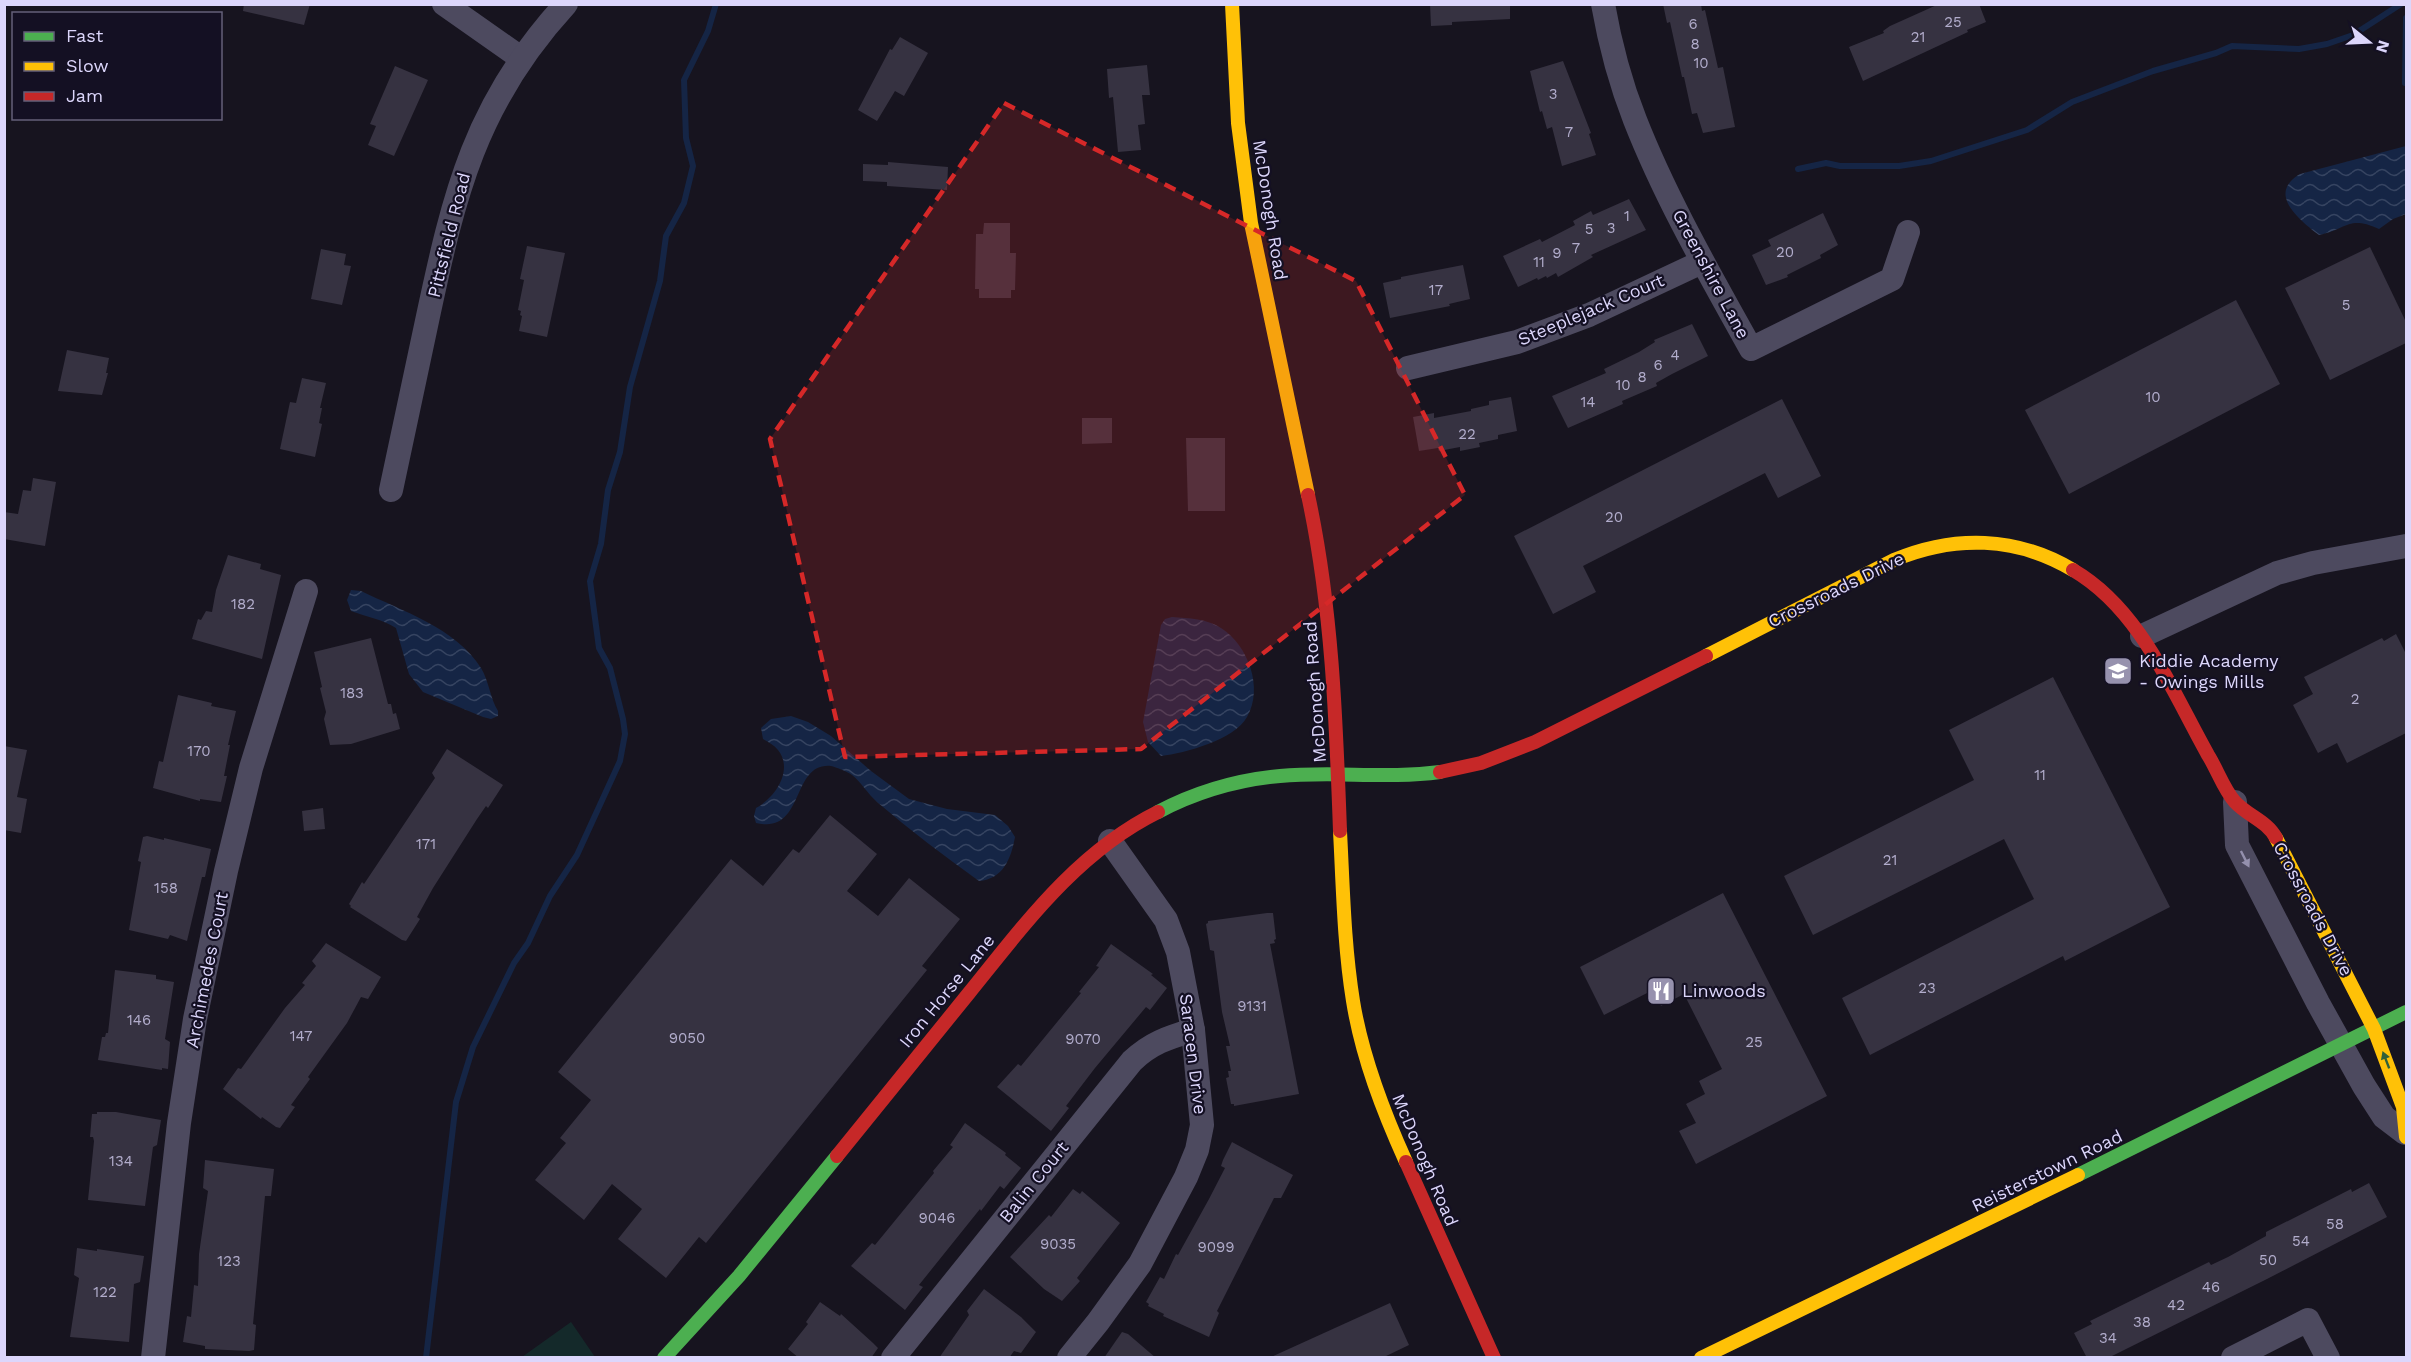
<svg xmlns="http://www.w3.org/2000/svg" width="2411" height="1362" viewBox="0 0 2411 1362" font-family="'Work Sans',sans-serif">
  <defs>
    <pattern id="water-waves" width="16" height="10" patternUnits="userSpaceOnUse" patternTransform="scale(1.5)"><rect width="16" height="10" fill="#152545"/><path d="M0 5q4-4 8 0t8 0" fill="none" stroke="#364461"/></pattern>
  </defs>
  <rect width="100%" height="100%" fill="#17141f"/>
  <!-- pitch -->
  <path fill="#14292a" d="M571,1322L595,1357H522Z"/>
  <!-- water -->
  <g fill="url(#water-waves)">
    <path d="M2406,146V214L2393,219L2379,229C2349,215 2347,229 2319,235C2300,220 2266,194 2300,174Z"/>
    <path d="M351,590L361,591C402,611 456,628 481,668C489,681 490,698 498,711V716L491,719L483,717L423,692L409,674L396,628C382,619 367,617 351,611L347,600Z"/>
    <path d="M1172,617C1188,618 1208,619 1221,628C1248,645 1264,688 1247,717C1234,740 1185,753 1161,756L1148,742L1143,722L1161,625L1165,619Z"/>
    <path d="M791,716L808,722L831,736L871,771L909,799L947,809L995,815L1008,826L1015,837C1011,859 1003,879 979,881C944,856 910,830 877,802C868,794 861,782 852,775C848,772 836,767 831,766C790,762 806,835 756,823L754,816L756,808C775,798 794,770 778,750C774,745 768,742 763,739L761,728L771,719Z"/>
  </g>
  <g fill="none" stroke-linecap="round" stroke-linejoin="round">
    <!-- stream -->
    <g stroke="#152545" stroke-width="6">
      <path d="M2405,83L2406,18"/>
      <path d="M1798,169L1826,163L1840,166H1899L1931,161L2027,130L2072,102L2153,71L2216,53L2232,46L2299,49L2327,44L2353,35L2401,4"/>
      <path d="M426,1358L456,1102L473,1047L514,963L528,943L550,896L577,855L620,761L625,734L623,719L610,668L599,648L590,581L601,544L608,490L620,452L630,387L660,281L666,236L684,203L693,166L686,138L684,80L708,31L716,4"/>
    </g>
  </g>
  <!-- building -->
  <g fill="#363241">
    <path d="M244,4H310L304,25L243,11Z"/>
    <path d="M1430,4H1510V19L1452,22V25L1431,26Z"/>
    <path d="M1663,4H1701L1702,11L1705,10L1718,68L1723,67L1735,127L1703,133L1697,113L1692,114L1684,77H1682L1670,22L1667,23Z"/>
    <path d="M1939,4H1979L1986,22L1967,30L1968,32L1863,81L1849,47L1884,33L1883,31L1890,26Z"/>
    <path d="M900,37L928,53L904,96L895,91L877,121L858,110L890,49L892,50Z"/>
    <path d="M1563,61L1591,133L1589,134L1596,155L1562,166L1552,127L1547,129L1542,111L1540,112L1530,71Z"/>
    <path d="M1147,65L1150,95H1142L1145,124L1138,125L1141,150L1118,152L1113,97L1109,98L1107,69Z"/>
    <path d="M395,66L428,80L394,156L368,145L376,126L370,124Z"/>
    <path d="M888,162L948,167L947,190L887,186V182L863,181V164L888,165Z"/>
    <path d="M1629,199L1646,230L1591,255L1593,257L1558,277L1556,273L1547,278L1546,276L1538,280L1537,278L1518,287L1503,256L1540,239L1542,242L1575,225L1573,221L1591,211L1593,215Z"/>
    <path d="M1823,213L1838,245L1820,255L1821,258L1787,275L1788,277L1766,285L1752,255L1771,246L1768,240Z"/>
    <path d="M984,223H1010V253H1016L1015,290H1011V298H979V289H975L976,234H983Z"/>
    <path d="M527,246L565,253L547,337L519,331L522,316L520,315L521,311L518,310L524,280L520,279Z"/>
    <path d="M2370,247L2406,322V343L2330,380L2285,288Z"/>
    <path d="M321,249L346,254L344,265L351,266L342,305L311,299Z"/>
    <path d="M1463,265L1470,299L1449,304L1450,306L1390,318L1383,283L1401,279V277Z"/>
    <path d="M2236,300L2280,384L2069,494L2025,410Z"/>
    <path d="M1692,324L1708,356L1672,374L1656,383L1657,386L1622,401L1623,404L1568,428L1552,396L1606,373L1604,369L1639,352L1655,342L1654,340Z"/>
    <path d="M67,350L109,358L106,373H108L102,395L58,391Z"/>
    <path d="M302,378L326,383L320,408H322L319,423L322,424L315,457L280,449L290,402L296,403Z"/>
    <path d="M1511,397L1517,431L1498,435V439L1479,443L1480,447L1460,451V447L1439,451L1438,448L1419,451L1413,417L1434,413V418L1471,411V409L1489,405V401Z"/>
    <path d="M1782,399L1821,476L1778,498L1765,473L1583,566L1596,592L1553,614L1514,536Z"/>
    <path d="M1082,418H1112V443L1082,444Z"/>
    <path d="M1186,438H1225V511H1188Z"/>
    <path d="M33,478L56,482L45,546L4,539V512L18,514L23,490L31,491Z"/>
    <path d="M228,555L261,564L260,569L281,575L262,659L192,639L198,619L201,620L206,611L212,612L216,590Z"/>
    <path d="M2396,634L2406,654V733L2347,763L2337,743L2318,753L2293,705L2313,694L2304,677L2382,638L2384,641Z"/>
    <path d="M371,638L388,704H391L393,714L396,713L400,729L351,744L330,745L324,719L326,712L320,688L322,687L314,652Z"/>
    <path d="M2053,677L2170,907L2065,961L2063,956L1870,1055L1842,998L2034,899L2004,839L1813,935L1784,876L1974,780L1949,730Z"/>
    <path d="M178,695L212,703L211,706L236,711L228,745H230L224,776H227L221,802L200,799V801L153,788L159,761L163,762Z"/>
    <path d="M4,746L27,750L17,797L27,799L21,833L4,830Z"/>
    <path d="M447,749L503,785L488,808L486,806L477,819L433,888L417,917L420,919L406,941L402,940L350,907L351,906L349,904L362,882L364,884L366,881L435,778L432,773Z"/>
    <path d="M323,808L325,829L304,831L302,811Z"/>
    <path d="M830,815L877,854L847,891L878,916L909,878L960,919L922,966L927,970L706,1243L699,1237L666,1278L618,1239L642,1209L612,1184L584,1220L535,1180L566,1143L560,1138L591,1100L558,1072L731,859L763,886L793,849L799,853Z"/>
    <path d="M147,836L164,840V838L211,849L205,877H202L187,941L170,935L168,939L129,930L141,862L138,861L143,837Z"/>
    <path d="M1723,893L1827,1096L1696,1164L1679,1131L1696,1123L1686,1104L1705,1094L1699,1081L1722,1069L1684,994L1661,1006L1653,990L1604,1015L1580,967Z"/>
    <path d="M1267,913H1273L1276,939L1274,940L1275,943L1270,944L1299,1094L1234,1106V1104H1231L1226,1078L1229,1077L1228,1071H1231L1226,1046H1230L1222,1012L1214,951L1210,950L1206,924L1208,923V921Z"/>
    <path d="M326,943L381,977L368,999L361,997L347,1023L308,1077L310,1079L291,1105L295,1107L280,1128L276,1127L262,1117L261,1119L223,1089L238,1068L241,1069L285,1008L305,985L302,983L316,966L312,961Z"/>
    <path d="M1111,944L1153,974L1151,975L1167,988L1150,1010L1146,1007L1095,1068L1066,1106L1069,1108L1051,1131L997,1087L1018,1064L1021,1066L1081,993L1079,992L1099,967L1096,966Z"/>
    <path d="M115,970L156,975V979L174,982L165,1039L170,1042L168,1069L162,1068V1070L98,1060L102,1037H105L106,1033H108Z"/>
    <path d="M97,1112H116L161,1120L157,1145L153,1147L145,1206L88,1200L94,1141L93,1137H90L92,1114H97Z"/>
    <path d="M965,1123L1006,1153L1005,1155L1021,1168L1004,1189L1000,1186L981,1211L980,1209L919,1285L923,1287L905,1310L851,1266L872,1243L875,1245L934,1173L933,1171L953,1147L950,1145Z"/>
    <path d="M1232,1142L1293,1175L1281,1198H1274L1217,1311L1219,1313L1209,1337L1163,1316L1164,1314L1148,1306L1149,1304L1146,1302L1160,1277L1164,1279L1176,1254L1178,1255L1209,1199L1225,1168L1221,1166L1223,1160Z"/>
    <path d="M205,1160L274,1169L271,1196H265L253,1324L256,1325L254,1350L249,1351L205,1349V1346L183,1342L187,1316L191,1317L194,1285L198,1286L199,1254L208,1191L203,1188Z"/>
    <path d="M2369,1183L2387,1217L2267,1279L2108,1358H2087L2074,1333L2092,1324L2090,1321L2209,1262L2211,1265L2228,1257L2266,1236V1232L2351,1189L2352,1192Z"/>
    <path d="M1073,1189L1080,1194L1082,1191L1120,1223L1077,1278L1080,1281L1062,1301L1044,1289L1010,1257L1049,1215L1051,1217Z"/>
    <path d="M77,1248L97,1251V1249L144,1256L140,1282L134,1284L129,1342L70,1337L79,1278L74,1275Z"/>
    <path d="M984,1289L1021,1317L1036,1332L1021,1353L1014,1351L1009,1358H939L969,1315L967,1311Z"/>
    <path d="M820,1302L840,1316L841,1314L873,1343L878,1348L871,1358H799L788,1349L808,1324L806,1322Z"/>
    <path d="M1390,1303L1409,1345L1382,1358H1269Z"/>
    <path d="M1122,1332L1128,1334L1156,1358H1104Z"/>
  </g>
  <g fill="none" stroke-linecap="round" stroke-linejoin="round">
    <!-- street -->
    <g stroke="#4d4a5f" stroke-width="24">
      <path d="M444,4L521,58"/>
      <path d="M1603,4C1610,44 1620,82 1635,120C1666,199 1710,275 1751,349L1892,279L1908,232"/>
      <path d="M1408,368L1517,342L1589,315L1702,262"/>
      <path d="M391,490C403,434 415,377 427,321C454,194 475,103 566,4"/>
      <path d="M2142,636L2277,573L2313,563L2406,546"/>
      <path d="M2235,802L2237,845L2318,1003L2364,1086L2384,1117L2405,1133"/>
      <path d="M153,1358L179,1123L195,1019L226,871L251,768L306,591"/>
      <path d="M893,1358L1132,1061C1151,1043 1167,1038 1193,1030"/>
      <path d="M1069,1358L1098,1322L1140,1264L1186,1177L1197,1150L1202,1125L1193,1030L1178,952L1166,920L1110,841"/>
      <path d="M2233,1358L2308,1320L2328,1358"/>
    </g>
    <!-- fast -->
    <g stroke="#4caf50" stroke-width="14">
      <path d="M1158,812C1196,792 1236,780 1280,776C1333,771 1387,779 1440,772"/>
      <path d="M2078,1175L2406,1012"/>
      <path d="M664,1358L739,1276L837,1156"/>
    </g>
    <!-- slow -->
    <g stroke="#ffc107" stroke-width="14">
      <path d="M1232,4L1238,123L1251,223L1308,495"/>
      <path d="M1706,656L1894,560C1954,535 2016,536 2073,570"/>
      <path d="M1340,831C1343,888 1344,945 1353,1001C1362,1057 1383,1111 1406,1162"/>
      <path d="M2276,838L2374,1029L2403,1107L2406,1137"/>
      <path d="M1701,1358L2078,1175"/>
    </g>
    <!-- jam -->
    <g stroke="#c62828" stroke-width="14">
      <path d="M1308,495C1332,606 1336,718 1340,831"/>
      <path d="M2073,570C2140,609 2171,689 2208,755C2217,769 2224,790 2235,802C2248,816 2267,821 2276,838"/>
      <path d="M1440,772L1481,763L1535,742L1706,656"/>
      <path d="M837,1156C881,1102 925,1047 969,993C1024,925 1077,852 1158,812"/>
      <path d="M1406,1162L1494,1358"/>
    </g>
  </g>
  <!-- one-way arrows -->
  <defs><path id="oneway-solid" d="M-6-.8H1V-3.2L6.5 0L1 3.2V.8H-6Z" transform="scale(1.5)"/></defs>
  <use fill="#9490ad" href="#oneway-solid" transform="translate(2245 859) rotate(63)"/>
  <use fill="#30603a" href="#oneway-solid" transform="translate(2386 1060) rotate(-111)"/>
  <!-- marked area -->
  <path fill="#d62828" fill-opacity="0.2" stroke="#d62828" stroke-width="4.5" stroke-dasharray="12 8" stroke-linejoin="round" d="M1004,103L1356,281L1465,495L1141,749L845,757L770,439Z"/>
  <!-- icons -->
  <defs>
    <g id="school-square" transform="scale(1.5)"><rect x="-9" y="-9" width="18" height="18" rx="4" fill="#9792ae" stroke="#141023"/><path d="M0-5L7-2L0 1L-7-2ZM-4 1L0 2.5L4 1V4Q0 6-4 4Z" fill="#fff"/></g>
    <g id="restaurant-square" transform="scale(1.5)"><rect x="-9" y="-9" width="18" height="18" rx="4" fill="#9792ae" stroke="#141023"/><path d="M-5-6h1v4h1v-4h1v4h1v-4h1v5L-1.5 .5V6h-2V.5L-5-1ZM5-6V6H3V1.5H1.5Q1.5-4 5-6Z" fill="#fff"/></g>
  </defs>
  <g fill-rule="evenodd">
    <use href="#school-square" x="2118" y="671"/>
    <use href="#restaurant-square" x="1661" y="991"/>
  </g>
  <g text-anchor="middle" stroke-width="4.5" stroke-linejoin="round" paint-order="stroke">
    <!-- number labels -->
    <g font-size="15" fill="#b2adcc">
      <text x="1953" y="27">25</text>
      <text x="1693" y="29">6</text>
      <text x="1918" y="42">21</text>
      <text x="1695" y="49">8</text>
      <text x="1701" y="68">10</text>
      <text x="1553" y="99">3</text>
      <text x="1569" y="137">7</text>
      <text x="1627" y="221">1</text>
      <text x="1611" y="233">3</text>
      <text x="1589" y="234">5</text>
      <text x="1576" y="253">7</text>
      <text x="1785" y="257">20</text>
      <text x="1557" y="258">9</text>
      <text x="1539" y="267">11</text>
      <text x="1436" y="295">17</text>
      <text x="2346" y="310">5</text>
      <text x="1675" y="360">4</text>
      <text x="1658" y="370">6</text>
      <text x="1642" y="382">8</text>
      <text x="1623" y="390">10</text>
      <text x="2153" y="402">10</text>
      <text x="1588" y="407">14</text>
      <text x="1467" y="439">22</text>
      <text x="1614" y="522">20</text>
      <text x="243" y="609">182</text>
      <text x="352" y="698">183</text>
      <text x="2355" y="704">2</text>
      <text x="199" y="756">170</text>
      <text x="2040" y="780">11</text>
      <text x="426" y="849">171</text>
      <text x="1890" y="865">21</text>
      <text x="166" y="893">158</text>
      <text x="1927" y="993">23</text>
      <text x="1252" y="1011">9131</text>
      <text x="139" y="1025">146</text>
      <text x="301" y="1041">147</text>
      <text x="687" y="1043">9050</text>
      <text x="1083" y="1044">9070</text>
      <text x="1754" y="1047">25</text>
      <text x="121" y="1166">134</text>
      <text x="937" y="1223">9046</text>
      <text x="2335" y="1229">58</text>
      <text x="2301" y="1246">54</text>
      <text x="1058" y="1249">9035</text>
      <text x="1216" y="1252">9099</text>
      <text x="2268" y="1265">50</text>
      <text x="229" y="1266">123</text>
      <text x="2211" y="1292">46</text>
      <text x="105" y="1297">122</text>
      <text x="2176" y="1310">42</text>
      <text x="2142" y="1327">38</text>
      <text x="2108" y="1343">34</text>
    </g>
    <!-- street labels -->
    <g font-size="18" fill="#dcd6fb" stroke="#141023">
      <text transform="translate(1270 210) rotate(81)" y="6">McDonogh Road</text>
      <text transform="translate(449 235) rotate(-76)" y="6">Pittsfield Road</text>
      <text transform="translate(1711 274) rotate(62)" y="6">Greenshire Lane</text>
      <text transform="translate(1591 310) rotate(-23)" y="6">Steeplejack Court</text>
      <text transform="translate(1836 590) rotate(-26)" y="6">Crossroads Drive</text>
      <text transform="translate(1315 692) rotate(-94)" y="6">McDonogh Road</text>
      <text transform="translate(2313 909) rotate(62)" y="6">Crossroads Drive</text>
      <text transform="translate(207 970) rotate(-79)" y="6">Archimedes Court</text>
      <text transform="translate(947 991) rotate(-51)" y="6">Iron Horse Lane</text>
      <text transform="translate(1193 1054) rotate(83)" y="6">Saracen Drive</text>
      <text transform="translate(1425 1160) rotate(67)" y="6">McDonogh Road</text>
      <text transform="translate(2047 1171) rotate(-26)" y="6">Reisterstown Road</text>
      <text transform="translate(1034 1182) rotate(-51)" y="6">Balin Court</text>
    </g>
    <!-- poi labels -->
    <g font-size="18" fill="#dcd6fb" stroke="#141023" text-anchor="start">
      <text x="2139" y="667">Kiddie Academy<tspan x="2139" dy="21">- Owings Mills</tspan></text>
      <text x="1682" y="997">Linwoods</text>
    </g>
  </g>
  <!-- border -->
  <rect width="2411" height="1362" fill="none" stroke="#dcd6fb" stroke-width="12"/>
  <!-- legend -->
  <rect x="12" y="12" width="210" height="108" fill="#141023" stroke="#645f79" stroke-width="1.5"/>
  <rect x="24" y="32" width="30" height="9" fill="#4caf50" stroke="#645f79" stroke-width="1.5"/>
  <text x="66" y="42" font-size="18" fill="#dcd6fb">Fast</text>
  <rect x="24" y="62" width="30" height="9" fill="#ffc107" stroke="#645f79" stroke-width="1.5"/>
  <text x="66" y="72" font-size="18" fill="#dcd6fb">Slow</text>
  <rect x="24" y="92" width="30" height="9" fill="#c62828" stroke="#645f79" stroke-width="1.5"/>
  <text x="66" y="102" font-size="18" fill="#dcd6fb">Jam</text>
  <!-- north arrow -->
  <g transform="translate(2369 42) rotate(108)" stroke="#141023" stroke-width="4.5" paint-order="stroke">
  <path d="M0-4.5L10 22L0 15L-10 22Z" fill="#dcd6fb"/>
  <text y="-9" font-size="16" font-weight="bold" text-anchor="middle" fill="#dcd6fb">N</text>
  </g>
</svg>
